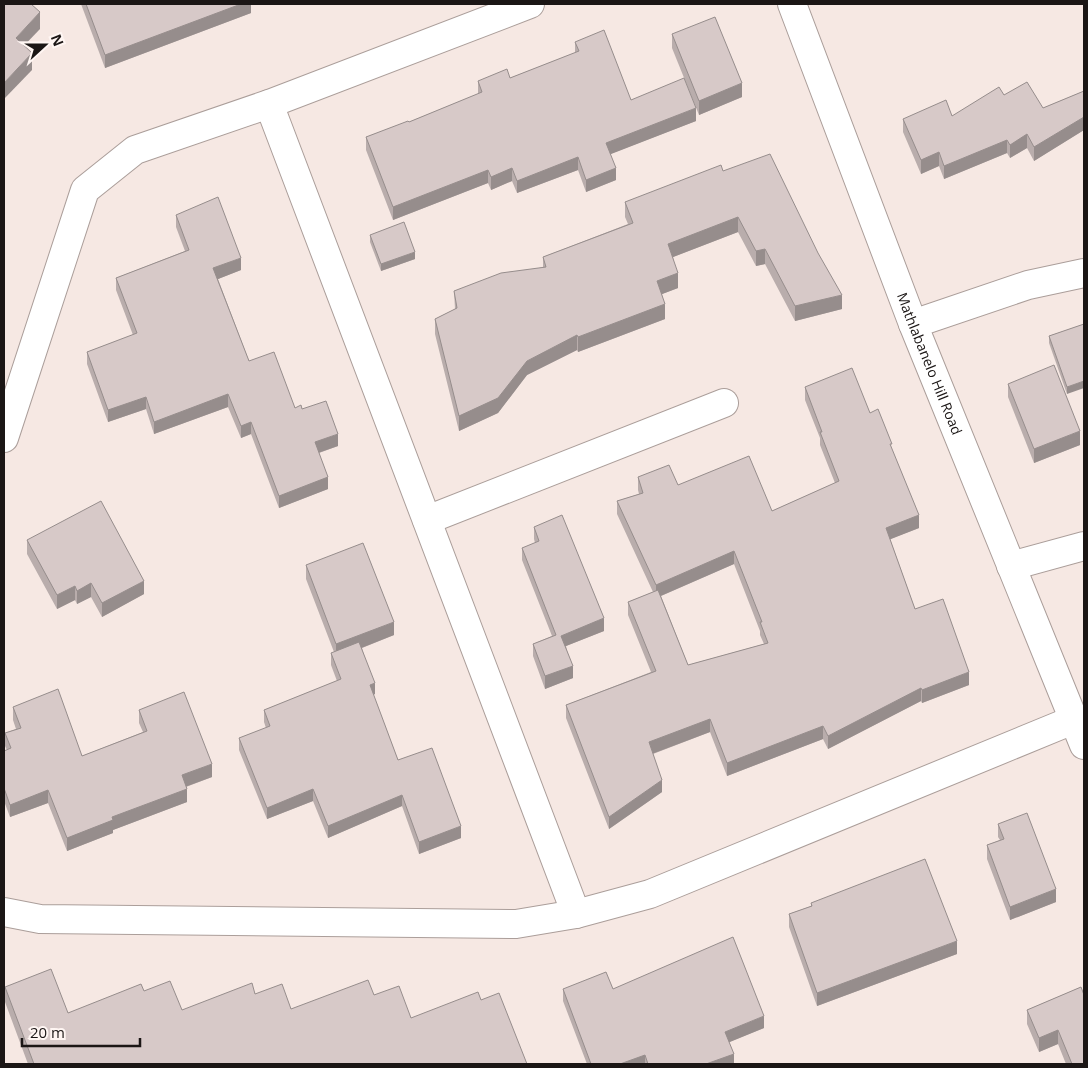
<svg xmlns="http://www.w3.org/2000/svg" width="1088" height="1068" viewBox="0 0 1088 1068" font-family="'Open Sans',sans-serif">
  <rect width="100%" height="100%" fill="#f6e8e3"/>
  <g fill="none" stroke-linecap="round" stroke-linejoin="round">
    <!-- minor casing -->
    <g stroke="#ab9e9a" stroke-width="30">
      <g id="minor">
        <path id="s1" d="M792,4L913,324L1084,745"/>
        <path d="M269,104L576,914"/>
        <path d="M913,324L1028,285L1084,273"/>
        <path d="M4,438L85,190L135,150L269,104L530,4"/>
        <path d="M427,520L724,403"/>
        <path d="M1011,566L1084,546"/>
        <path d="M4,912L40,919L516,924L576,914L650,894L1073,720"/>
      </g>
    </g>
    <!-- minor -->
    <use href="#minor" stroke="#fff" stroke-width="28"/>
  </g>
  <!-- wall -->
  <g fill="#b9adac" fill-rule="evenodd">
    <path d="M81,4H251V13L105,68Z"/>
    <path d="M672,34L742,97L699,115L672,48Z"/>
    <path d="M575,42L631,100L696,121L610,154L616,180L586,192L578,170L517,193L512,181L491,190L488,183L393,220L366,150V137L409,122L478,94V81L510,78L575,53Z"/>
    <path d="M1084,91V130L1034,161L1027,148L1010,158L1007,153L944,179L939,166L921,174L903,132V119L952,116L1043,108Z"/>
    <path d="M723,171L842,309L795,321L765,264L756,266L738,232L673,257L678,288L662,294L665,319L578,352L577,350L527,375L498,413L459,431L435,334V319L455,309L454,291L543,267V257L628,224L625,217V202Z"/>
    <path d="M176,215L241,270L218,279L249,361L295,408L302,409L338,446L319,453L328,489L279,508L251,434L241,438L228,407L154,434L146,409L108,422L87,364V352L133,335L116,290V278L185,251L176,227Z"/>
    <path d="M370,235L415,259L381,271L370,242Z"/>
    <path d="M1084,324L1067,394L1049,343V336Z"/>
    <path d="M1008,384L1080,445L1034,463L1008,397Z"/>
    <path d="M805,387L870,413L892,451L919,528L890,539L915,609L969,685L922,703L921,701L828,749L823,739L727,776L710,732L653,754L662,792L609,829L566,718V705L651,672L628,615V602L653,592L617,514V501L639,494L638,490V477L678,485L772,511L835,483L820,445V438L805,400ZM734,564L760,631V635L764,644L688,665L661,596Z"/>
    <path d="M534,527L604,631L566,646L573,678L545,689L533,656V644L552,636L522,560V548L535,543L534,539Z"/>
    <path d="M27,540L144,594L102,617L91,597L77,604L75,600L57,609L27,554Z"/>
    <path d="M306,565L394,635L362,648L375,694L373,695L398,760L461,838L419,854L402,806L328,838L313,801L267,819L239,750V738L266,728L264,722V710L337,681L331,665V653L334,652L306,579Z"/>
    <path d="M13,707L82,756L143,732L139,723V710L212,777L186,787L187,802L113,830V833L67,851L48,803L10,817L4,801V751L7,750L5,746V733L16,729L13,720Z"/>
    <path d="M998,824L1056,902L1010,920L987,859V845L1000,840L998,837Z"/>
    <path d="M811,903L957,954L817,1006L789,927V914L811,906Z"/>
    <path d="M5,987L68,1013L144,991L182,1010L255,994L291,1009L374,995L411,1018L481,1000L527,1064H28L5,1002Z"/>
    <path d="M1081,987L1084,1064H1066L1058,1044L1039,1052L1027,1024V1010Z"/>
    <path d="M563,989L764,1028L729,1042L734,1064H587L563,1001Z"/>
  </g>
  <!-- shaded-wall -->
  <g fill="#968d8c">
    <path d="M241,4H251V13L105,68V55Z"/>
    <path d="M40,12V29L16,54V38Z"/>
    <path d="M32,53V70L4,99V83Z"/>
    <path d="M742,83V97L699,115V101Z"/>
    <path d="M696,108V121L606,156V143Z"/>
    <path d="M1084,117V130L1034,161V147Z"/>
    <path d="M1027,134V148L1010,158V145Z"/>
    <path d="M1007,140V153L944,179V166Z"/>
    <path d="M939,152V166L921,174V160Z"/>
    <path d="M578,157V170L517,193V181Z"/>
    <path d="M512,168V181L491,190V177Z"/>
    <path d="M616,168V180L586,192V180Z"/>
    <path d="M488,170V183L393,220V207Z"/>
    <path d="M738,217V232L668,259V244Z"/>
    <path d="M765,249V264L756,266V251Z"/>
    <path d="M415,252V259L381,271V264Z"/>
    <path d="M241,258V270L213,281V268Z"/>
    <path d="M678,273V288L657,296V281Z"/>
    <path d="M842,295V309L795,321V306Z"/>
    <path d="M665,304V319L578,352V337Z"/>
    <path d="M577,335V350L527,375L498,413L459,431V416L527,361Z"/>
    <path d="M1084,381V388L1067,394V387Z"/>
    <path d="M228,394V407L154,434V422Z"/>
    <path d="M146,397V409L108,422V410Z"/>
    <path d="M251,422V434L241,438V426Z"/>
    <path d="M1080,431V445L1034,463V449Z"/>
    <path d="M338,434V446L315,454V442Z"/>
    <path d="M328,477V489L279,508V496Z"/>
    <path d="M919,515V528L886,541V528Z"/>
    <path d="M734,551V564L656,598V585Z"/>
    <path d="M144,581V594L102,617V603Z"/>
    <path d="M91,583V597L77,604V591Z"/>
    <path d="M75,586V600L57,609V595Z"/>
    <path d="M604,618V631L561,648V636Z"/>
    <path d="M394,622V635L336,658V644Z"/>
    <path d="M573,666V678L545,689V676Z"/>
    <path d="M969,672V685L922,703V690Z"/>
    <path d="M375,683V694L370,696V685Z"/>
    <path d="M921,688V701L828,749V736Z"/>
    <path d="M710,719V732L649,755V742Z"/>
    <path d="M823,726V739L727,776V763Z"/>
    <path d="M212,764V777L182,788V775Z"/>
    <path d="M662,780V792L609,829V817Z"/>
    <path d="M187,789V802L113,830V833L67,851V838L112,817Z"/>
    <path d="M313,789V801L267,819V808Z"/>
    <path d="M48,790V803L10,817V805Z"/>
    <path d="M402,795V806L328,838V826Z"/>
    <path d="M461,826V838L419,854V842Z"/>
    <path d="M1056,889V902L1010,920V907Z"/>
    <path d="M957,941V954L817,1006V993Z"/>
    <path d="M764,1016V1028L725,1044V1032Z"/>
    <path d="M1058,1030V1044L1039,1052V1038Z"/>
    <path d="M734,1054V1064H706Z"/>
    <path d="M645,1055V1064H620Z"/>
  </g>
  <!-- building -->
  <g fill="#d7c9c8" stroke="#968d8c">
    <path d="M4,4H31L40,12L16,38L32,53L4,83Z"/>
    <path d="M86,4H241L105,55Z"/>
    <path d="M715,17L742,83L699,101L672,34Z"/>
    <path d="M604,30L631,100L684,78L696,108L606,143L616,168L586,180L578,157L517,181L512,168L491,177L488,170L393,207L366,137L408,121L409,122L482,92L478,81L507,69L510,78L579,51L575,42Z"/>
    <path d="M1027,82L1043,108L1084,91V117L1034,147L1027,134L1010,145L1007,140L944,166L939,152L921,160L903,119L946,100L952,116L999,87L1004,95Z"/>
    <path d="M770,154L818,253L842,295L795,306L765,249L756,251L738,217L668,244L678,273L657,281L665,304L578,337L577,335L527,361L498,398L459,416L435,319L457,308L454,291L501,273L546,267L543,257L633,223L625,202L721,165L723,171Z"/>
    <path d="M218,197L241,258L213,268L249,361L274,352L295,408L301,405L302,409L326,401L338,434L315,442L328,477L279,496L251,422L241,426L228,394L154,422L146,397L108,410L87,352L137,333L116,278L189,250L176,215Z"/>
    <path d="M404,222L415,252L381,264L370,235Z"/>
    <path d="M1084,324V381L1067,387L1049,336Z"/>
    <path d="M1054,365L1080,431L1034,449L1008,384Z"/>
    <path d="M852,368L870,413L878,409L892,444H890L919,515L886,528L915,609L943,599L969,672L922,690L921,688L828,736L823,726L727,763L710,719L649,742L662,780L609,817L566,705L656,671L628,602L658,590L688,665L768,643L760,622H762L734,551L656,585L617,501L643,493L638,477L669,465L678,485L749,456L772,511L839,481L820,432H822L805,387Z"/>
    <path d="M101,501L144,581L102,603L91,583L77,591L75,586L57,595L27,540Z"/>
    <path d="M562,515L604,618L561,636L573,666L545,676L533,644L556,635L522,548L539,541L534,527Z"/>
    <path d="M363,543L394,622L336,644L306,565Z"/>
    <path d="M359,642L375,683L370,685L398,760L432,748L461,826L419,842L402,795L328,826L313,789L267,808L239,738L270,726L264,710L341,679L331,653Z"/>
    <path d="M58,689L82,756L147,731L139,710L184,692L212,764L182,775L187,789L112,817L113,820L67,838L48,790L10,805L4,788V751L11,748L5,733L21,728L13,707Z"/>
    <path d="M1027,813L1056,889L1010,907L987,845L1004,839L998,824Z"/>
    <path d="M925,859L957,941L817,993L789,914L812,906L811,903Z"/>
    <path d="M733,937L764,1016L725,1032L734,1054L706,1064H648L645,1055L620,1064H591L563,989L606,972L613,989Z"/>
    <path d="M51,969L68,1013L141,984L144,991L170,981L182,1010L252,983L255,994L282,984L291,1009L368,980L374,995L399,986L411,1018L478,992L481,1000L499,993L527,1064H34L5,987Z"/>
    <path d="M1081,987L1084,995V1064H1072L1058,1030L1039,1038L1027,1010Z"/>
  </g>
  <g text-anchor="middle" stroke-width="4" stroke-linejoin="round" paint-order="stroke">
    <!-- street labels -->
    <g font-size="14" fill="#1b1615" stroke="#fff6f3">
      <text dy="5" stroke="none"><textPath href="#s1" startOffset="385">Mathlabanelo Hill Road</textPath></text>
    </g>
  </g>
  <!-- border -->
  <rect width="1088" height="1068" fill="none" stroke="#1b1615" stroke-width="10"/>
  <!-- north arrow -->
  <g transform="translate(45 45) rotate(69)" stroke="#fff6f3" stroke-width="4" paint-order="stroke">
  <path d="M0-4L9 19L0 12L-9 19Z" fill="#1b1615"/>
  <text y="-8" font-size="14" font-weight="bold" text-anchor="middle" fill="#1b1615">N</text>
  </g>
  <!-- scale -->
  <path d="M22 1038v8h118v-8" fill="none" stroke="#1b1615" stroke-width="2.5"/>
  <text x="30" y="1038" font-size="15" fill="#1b1615" stroke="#fff6f3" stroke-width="4" paint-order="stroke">20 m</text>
</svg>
